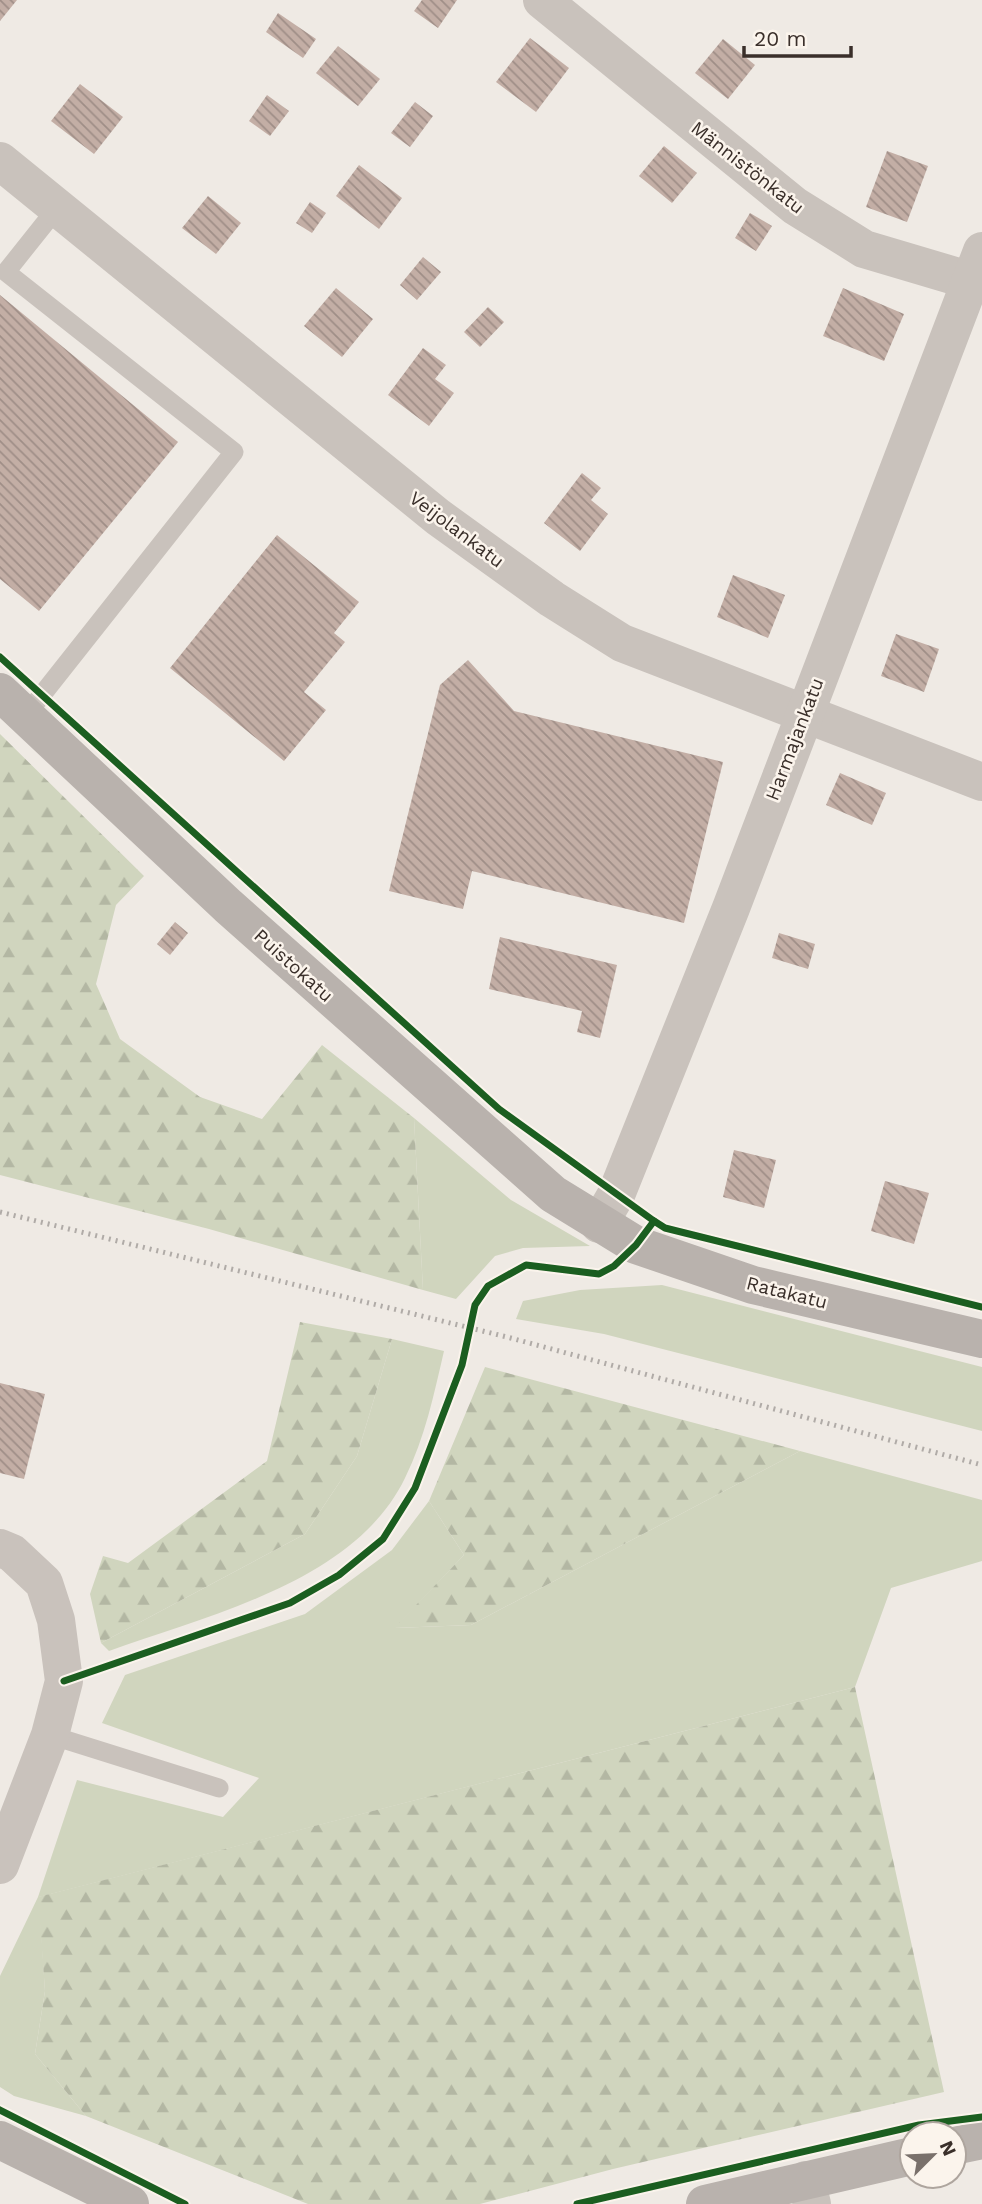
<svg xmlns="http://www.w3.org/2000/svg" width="982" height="2204" viewBox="0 0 982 2204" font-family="'Work Sans',sans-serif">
  <defs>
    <pattern id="forest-firs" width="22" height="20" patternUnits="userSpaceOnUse" patternTransform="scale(1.75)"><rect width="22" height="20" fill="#d0d5be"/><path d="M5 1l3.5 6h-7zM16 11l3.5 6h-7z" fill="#b3b7a3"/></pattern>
    <pattern id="building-back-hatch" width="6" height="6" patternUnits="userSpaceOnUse" patternTransform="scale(1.75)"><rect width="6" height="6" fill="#c3aea5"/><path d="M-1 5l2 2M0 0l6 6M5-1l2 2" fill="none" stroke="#9f8e87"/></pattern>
  </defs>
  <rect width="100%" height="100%" fill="#efeae4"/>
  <!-- green -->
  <g fill="#d0d5be">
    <path d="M414,1118L511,1200L590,1246L523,1248L495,1256L456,1299L423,1290Z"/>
    <path d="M662,1285L982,1367V1431L604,1334L516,1319L523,1301L580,1290Z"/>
    <path d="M392,1339L444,1351C434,1394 425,1438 405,1478C355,1582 208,1615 109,1651L101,1643L305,1534L357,1456Z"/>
    <path d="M800,1451L982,1500V1561L891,1588L855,1687L39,1897L45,1991L35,2054L86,2116L14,2096L0,2087V1976L38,1897L77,1780L223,1817L259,1778L102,1723L125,1675L305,1614L392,1550L429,1501L464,1555L395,1628L471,1625Z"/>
  </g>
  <!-- forest -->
  <g fill="url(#forest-firs)">
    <path d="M0,734L144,876L116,905L96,984L120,1039L200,1097L262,1119L322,1045L414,1118L423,1290L209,1229L0,1175Z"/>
    <path d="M300,1322L392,1339L357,1456L305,1534L101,1643L90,1594L103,1556L128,1563L267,1461Z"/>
    <path d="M485,1367L800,1451L471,1625L394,1628L464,1555L429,1501Z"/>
    <path d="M855,1687L944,2092L613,2169L480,2204H308L86,2116L35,2054L45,1991L38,1897Z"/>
  </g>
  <!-- building -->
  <g fill="url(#building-back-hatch)">
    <path d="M0,0H17L0,21Z"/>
    <path d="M422,0H457L438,28L414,11Z"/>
    <path d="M278,13L316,39L303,58L266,32Z"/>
    <path d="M530,38L569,68L536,112L496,82Z"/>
    <path d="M723,39L755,65L728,99L695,73Z"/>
    <path d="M338,46L380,79L358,106L316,73Z"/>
    <path d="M80,84L123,117L94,154L51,121Z"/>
    <path d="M267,95L289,111L270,136L249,121Z"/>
    <path d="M415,102L433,116L410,147L391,133Z"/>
    <path d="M664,146L697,173L672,203L639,176Z"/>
    <path d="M887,151L928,166L907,222L866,207Z"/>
    <path d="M359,165L402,198L379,229L336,196Z"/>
    <path d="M208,196L241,223L216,254L182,228Z"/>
    <path d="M310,202L326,213L312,233L296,223Z"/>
    <path d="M750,213L772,226L756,251L735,238Z"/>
    <path d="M423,257L441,272L417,300L400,285Z"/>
    <path d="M336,288L373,319L342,357L304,326Z"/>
    <path d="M843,288L904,314L884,361L823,336Z"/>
    <path d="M0,295L178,442L39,611L0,579Z"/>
    <path d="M488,307L504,322L480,347L464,332Z"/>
    <path d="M423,348L446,365L435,379L454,393L429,426L388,395Z"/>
    <path d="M582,473L601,488L591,500L608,514L580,551L544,523Z"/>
    <path d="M277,535L359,602L334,633L345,642L304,692L326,710L284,761L170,668Z"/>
    <path d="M733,575L785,595L768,638L717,617Z"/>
    <path d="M896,634L939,649L924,692L881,676Z"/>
    <path d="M468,660L514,711L723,762L684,923L472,871L463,909L389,891L440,685Z"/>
    <path d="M840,773L886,793L872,825L826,805Z"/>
    <path d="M175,922L188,933L170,955L157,944Z"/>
    <path d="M779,933L815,944L808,969L772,958Z"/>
    <path d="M500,937L617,965L600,1038L577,1032L582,1011L489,989Z"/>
    <path d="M734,1150L776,1160L764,1208L723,1197Z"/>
    <path d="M885,1181L929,1193L914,1244L871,1231Z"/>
    <path d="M0,1383L45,1394L24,1479L0,1473Z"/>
  </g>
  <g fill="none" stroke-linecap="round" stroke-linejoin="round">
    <!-- lane -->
    <g stroke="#c9c2bc" stroke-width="19">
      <path d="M26,715L234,452L6,272L57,208"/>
      <path d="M50,1735L219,1788"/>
    </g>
    <!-- street -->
    <g stroke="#c9c2bc" stroke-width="38">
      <path d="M542,0L795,206L864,249L982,284"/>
      <path d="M0,161L438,517L552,599L622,643L982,782"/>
      <path d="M599,1224L616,1195L731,908L982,251"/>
      <path d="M0,1548L12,1553L44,1583L56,1620L64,1681L50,1735L0,1865"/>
      <path d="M806,2180L812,2204"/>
    </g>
    <!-- secondary -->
    <g stroke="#b9b2ad" stroke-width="38">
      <path d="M0,692L228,906L553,1194L636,1245L753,1285L982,1339"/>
      <path d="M0,2140L130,2204"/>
      <path d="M954,2146L982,2140"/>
      <path d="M705,2204L912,2156"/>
    </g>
    <!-- rail -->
    <path stroke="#b0aba7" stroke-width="5" stroke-dasharray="2 5" stroke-linecap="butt" d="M0,1212L507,1337L982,1465"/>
    <!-- cycleway casing -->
    <g stroke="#fbf4ec" stroke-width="11">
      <g id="cycleway">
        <path d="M0,657L499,1109L654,1221L665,1228L982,1307"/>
        <path d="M64,1681L290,1603L339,1575L383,1539L415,1488L462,1365L475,1305L488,1286L526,1265L599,1274L614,1266L636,1245L654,1221"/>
        <path d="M0,2110L185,2204"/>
        <path d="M577,2204L919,2125L982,2117"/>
      </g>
    </g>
    <!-- cycleway -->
    <use href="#cycleway" stroke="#1b5e20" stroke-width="7"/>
  </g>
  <g text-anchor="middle" stroke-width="5" stroke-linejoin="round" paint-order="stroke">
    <!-- street labels -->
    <g font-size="19" fill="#3a2f2a" stroke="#fbf4ec">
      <text transform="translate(748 167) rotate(38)" y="7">Männistönkatu</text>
      <text transform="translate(457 529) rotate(37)" y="7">Veijolankatu</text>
      <text transform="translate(794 739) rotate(-69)" y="7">Harmajankatu</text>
      <text transform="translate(294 965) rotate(42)" y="7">Puistokatu</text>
      <text transform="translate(787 1292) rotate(14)" y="7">Ratakatu</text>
    </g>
  </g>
  <!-- north arrow -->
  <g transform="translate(933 2155) rotate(66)"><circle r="33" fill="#fbf4ec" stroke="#aea59e" stroke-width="2"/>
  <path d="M0-5L12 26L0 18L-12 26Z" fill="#79706b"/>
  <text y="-10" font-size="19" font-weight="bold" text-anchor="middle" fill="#3a2f2a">N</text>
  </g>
  <!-- scale -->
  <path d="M744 46v10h107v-10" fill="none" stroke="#3a2f2a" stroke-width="3.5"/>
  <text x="754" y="46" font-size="21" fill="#3a2f2a" stroke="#fbf4ec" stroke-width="5" paint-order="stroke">20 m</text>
</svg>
